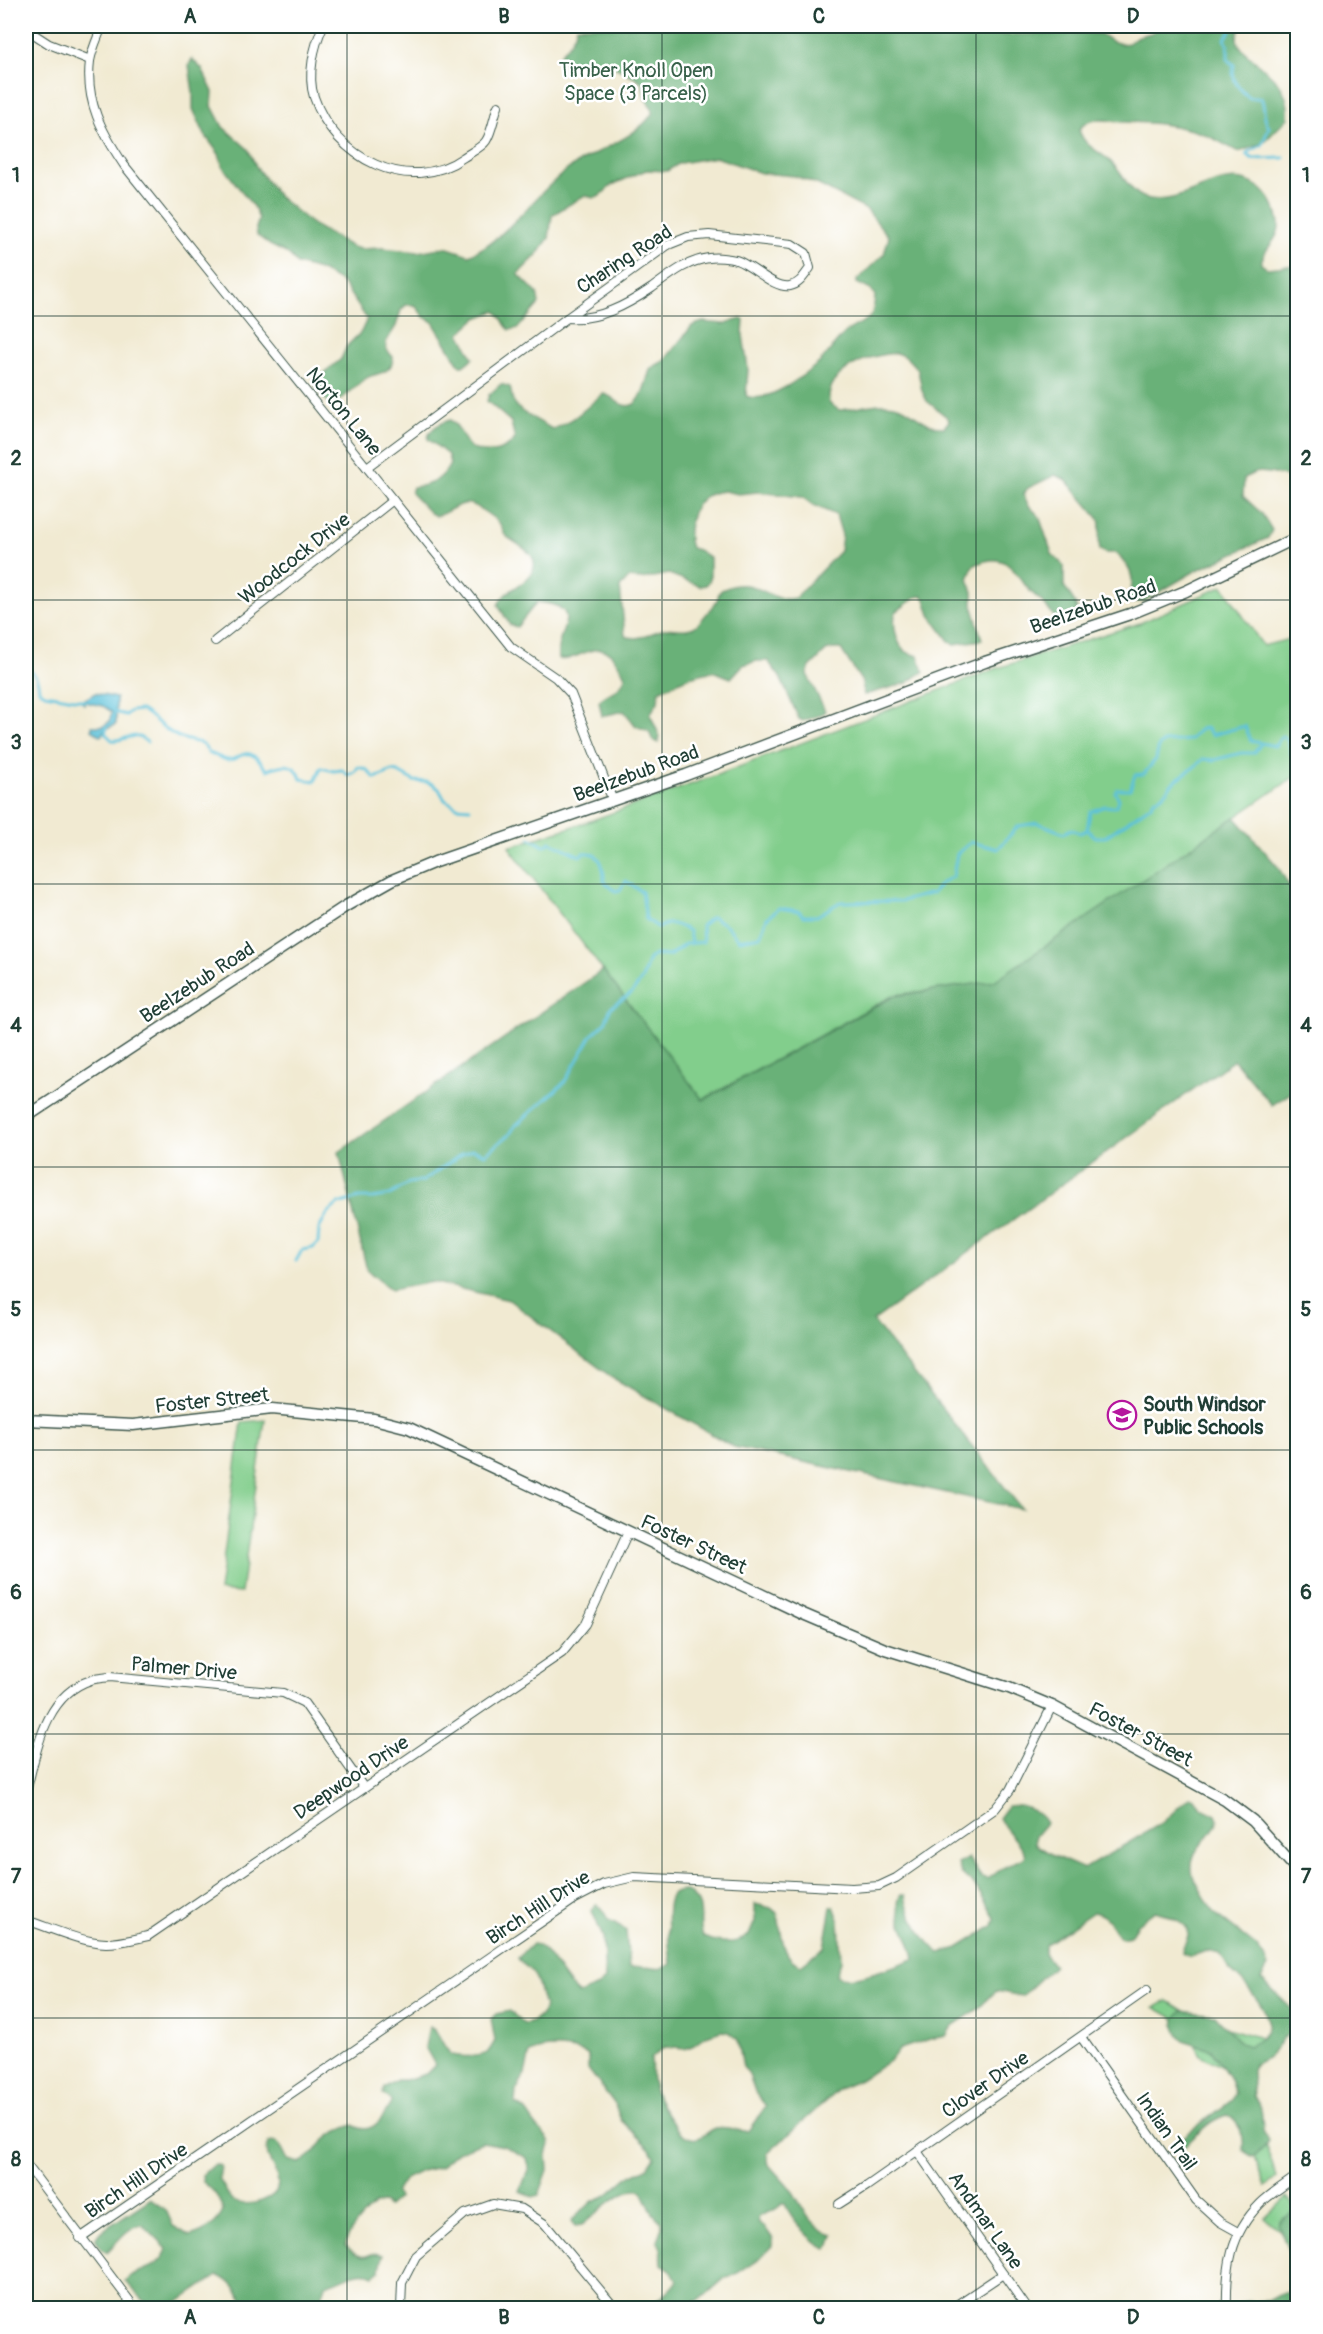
<svg xmlns="http://www.w3.org/2000/svg" width="1323" height="2334" viewBox="0 0 1323 2334" font-family="Pangolin,sans-serif">
  <rect width="100%" height="100%" fill="#fff"/>
  <filter id="ink" filterUnits="userSpaceOnUse"><feTurbulence type="fractalNoise" baseFrequency=".0167" numOctaves="2"/><feDisplacementMap in="SourceGraphic" scale="12" xChannelSelector="R" yChannelSelector="G"/><feConvolveMatrix kernelMatrix="1 2 1 2 8 2 1 2 1" color-interpolation-filters="sRGB"/></filter>
  <filter id="wash" filterUnits="userSpaceOnUse"><feTurbulence type="fractalNoise" baseFrequency=".008" numOctaves="4" result="noise"/><feDisplacementMap in="SourceGraphic" scale="24" xChannelSelector="R" yChannelSelector="G"/><feGaussianBlur stdDeviation="1.35" result="paint"/><feColorMatrix in="noise" values="0 0 0 0 0 0 0 0 0 0 0 0 0 0 0 0 0 1.4 0 .05"/><feComposite in="paint" operator="in"/></filter>
  <g filter="url(#wash)">
    <rect width="100%" height="100%" fill="#f1ead2"/>
    <!-- green -->
    <g fill="#82ce8c" stroke="#508660" stroke-width="1.5">
      <path d="M1223,586L1263,646L1297,637V775L994,982L894,995L702,1100L509,847L587,822L728,771L998,668L1140,623Z"/>
      <path d="M265,1420L241,1593L219,1591L242,1422Z"/>
      <path d="M1168,2001L1197,2019L1278,2043L1250,2065L1258,2123L1277,2178L1265,2187L1244,2124L1233,2073L1201,2055L1184,2024L1154,2007Z"/>
      <path d="M1287,2197L1297,2210V2245L1265,2218Z"/>
    </g>
    <!-- forest -->
    <g fill="#69b178" stroke="#447756" stroke-width="1.5" fill-rule="evenodd">
      <path d="M577,26H676L687,28L716,26H952L972,33L992,35L1085,33L1101,34L1111,41L1122,44L1129,43L1136,37L1151,33L1162,26H1241C1240,29 1237,35 1237,39C1237,44 1241,47 1244,51C1265,73 1291,82 1288,118L1263,143L1239,152C1226,146 1215,138 1201,133C1175,124 1150,122 1122,122C1108,121 1089,115 1079,130C1085,148 1099,150 1111,162C1124,174 1130,196 1150,199C1187,206 1224,161 1260,188C1270,196 1277,210 1279,223C1281,239 1262,249 1261,264L1267,268L1297,265L1298,476C1277,479 1261,464 1244,479L1243,496L1262,514L1272,530L1268,538L1197,570L1144,601L1130,603L1128,602C1128,595 1132,589 1132,583C1133,572 1124,560 1116,553H1106L1100,550C1097,539 1102,528 1099,519L1065,479L1055,475L1028,488L1023,494L1029,506L1039,516L1052,554L1064,566V586L1074,601L1077,609L1071,617C1066,617 1062,620 1057,618C1051,615 1048,608 1044,604C1040,598 1034,596 1030,591C1012,569 1005,549 973,566L968,579L973,592V608L982,640L955,644L949,641L930,615L925,599L923,596L916,597L896,612C892,622 896,642 904,650C908,654 913,654 918,656L924,671L907,683L864,695L862,682L841,649H832L826,651L810,667L807,674L825,711L820,715L803,721L799,719L780,677L768,661H757L743,665L731,678L713,671L689,677L659,691L658,702L650,714L660,737L658,743L652,739L649,731L636,726L624,711L602,716L599,701C608,691 618,694 625,678C624,670 620,668 616,661C601,634 577,663 559,659C551,634 591,607 537,602L517,627L510,625L498,605C504,589 527,586 533,570C540,553 515,544 506,536C502,533 503,528 500,524C497,520 475,504 470,504C458,502 448,513 436,516L430,513L411,493L413,487C429,486 443,479 450,464L448,455L428,439C429,428 440,423 450,420C461,426 462,441 472,449C488,455 505,453 515,439L511,422L487,401L489,395L501,384L510,387L513,401L517,407L524,413L552,429C573,423 586,407 603,394C612,395 616,403 624,405C643,411 646,377 651,368L664,361L692,326L703,322L724,324L741,319L744,320L743,335L748,369L746,396C767,405 803,376 819,363C829,353 836,341 846,332C853,326 864,323 870,317C875,310 874,303 875,295L871,290L857,283V280L884,254L889,237L867,210L819,185L795,176L761,173L716,157L680,163L667,171L646,170L612,185L600,196L593,198L585,195L552,215L549,238L536,256L518,274L537,293L539,304L518,328L510,330C503,325 503,316 495,311L477,318L460,333L473,358L463,366H460L433,322L424,317L415,305H406L401,310L396,326L386,342V349L393,357C393,362 392,366 387,370C381,375 371,374 365,379C354,387 342,403 329,403L316,390V380L341,359L347,346L361,332L367,319L342,282L319,270L297,264L288,254L270,245L257,235L256,228L259,219L255,209L223,167L219,154L205,135L193,109V92L189,65L192,59L202,69L213,92L212,106L223,127L248,149L257,168L278,196L313,225L352,247L360,249L383,248L418,252L445,247L469,255C506,240 535,194 567,170C591,152 636,139 652,114V108L645,98L643,84L638,79L609,64L574,71L559,59V55L569,44L575,33ZM896,353L906,357L918,370L922,391L927,401L948,418L949,421L944,427C929,429 915,413 901,407C881,399 860,409 839,410L829,403C826,369 870,355 896,353ZM724,491L738,494L758,492L802,497L813,505L836,515L842,535L840,551L795,598C767,604 757,574 724,589C718,591 719,595 717,600C716,603 699,623 697,625C686,633 676,627 665,629C650,632 640,642 625,636L620,587L629,578L642,579L669,574L700,586L706,585L710,580V558L698,550L691,548C686,536 690,513 699,502C705,494 714,492 724,491Z"/>
      <path d="M1235,817L1278,867L1297,899V1089L1272,1105L1234,1060L873,1321L1022,1509L734,1447L613,1378L509,1300L432,1282L391,1290L367,1270L339,1152L603,970L703,1100L894,996L994,981Z"/>
      <path d="M1189,1797H1193L1202,1808L1216,1815L1218,1820C1211,1841 1186,1848 1193,1876L1213,1912L1257,1947L1264,1957L1268,1967L1261,1979L1297,2014V2029L1283,2038L1269,2057L1255,2064L1252,2070L1253,2097C1264,2108 1261,2113 1263,2128C1263,2133 1267,2137 1268,2141L1256,2156L1252,2157L1243,2149C1245,2136 1239,2121 1227,2115C1207,2120 1195,2138 1180,2150L1175,2148L1177,2142L1232,2100L1235,2093L1230,2079L1211,2049L1183,2040C1174,2030 1170,2019 1182,2011L1215,2015L1240,2043L1248,2046C1256,2042 1266,2037 1268,2027C1271,2012 1244,1982 1233,1973C1227,1969 1225,1959 1220,1954L1206,1951L1190,1957L1182,1953C1182,1945 1187,1942 1188,1935C1192,1923 1164,1913 1155,1911L1137,1924L1130,1936L1122,1938C1109,1930 1113,1916 1093,1912L1045,1945V1955L1054,1966L1022,1996L996,1991L977,2010L952,2026L946,2036L930,2039L900,2049L889,2061L860,2080L839,2089L767,2154L769,2165L793,2192L808,2217L824,2232L834,2235L831,2245L827,2248C813,2244 791,2218 785,2204H782C775,2212 766,2211 758,2218L759,2223L764,2226L773,2239L772,2246L760,2258L736,2274L725,2278L700,2300L675,2308H650C658,2297 671,2292 677,2280L671,2270L662,2264L661,2248L657,2240L662,2227L661,2222L652,2212L642,2191C623,2184 596,2215 582,2225L575,2226L571,2221L593,2201L607,2195L628,2177L647,2168L654,2157L650,2149L621,2120L614,2103L588,2069V2055C573,2047 545,2045 530,2053L525,2074L516,2091L515,2103C527,2110 527,2113 535,2124C540,2132 547,2134 550,2144L547,2155L548,2170L539,2195L533,2197L520,2191L529,2168L527,2158L504,2146L482,2142L457,2152L440,2167L421,2171L405,2179L395,2192L398,2198L388,2207L383,2203L375,2204C366,2212 344,2235 346,2246C371,2268 364,2248 383,2255L380,2270L374,2275C358,2267 341,2281 325,2285L322,2294V2308H245L246,2303C237,2292 232,2279 217,2276L170,2308H151L125,2281C134,2268 159,2273 167,2249L143,2225C128,2225 117,2243 107,2252L101,2249L95,2239L100,2232L150,2199L166,2210L173,2226L190,2236C203,2232 218,2224 223,2211C217,2194 216,2193 203,2182L202,2175L214,2164L221,2166L219,2179C222,2183 229,2197 231,2199C240,2209 273,2202 277,2189C282,2172 263,2160 268,2143C281,2139 283,2152 288,2160L299,2163C311,2158 315,2150 324,2141C331,2134 344,2128 353,2125C372,2137 383,2118 391,2103V2100L383,2094L384,2088L397,2080H405L426,2074L435,2065L425,2047L429,2027C440,2031 441,2045 450,2053C455,2058 481,2057 487,2053C490,2050 493,2044 495,2041L491,2019L496,2014L510,2011L524,2024C534,2023 543,2016 545,2006C539,1997 541,1987 535,1977C531,1969 523,1966 518,1958L532,1944C547,1943 563,1984 579,1994L598,1986L605,1980L603,1937L592,1911L596,1904L602,1908L608,1920L616,1923L626,1931L629,1967C635,1969 637,1966 643,1967C656,1967 660,1972 671,1964C670,1951 663,1904 672,1895C675,1892 682,1891 686,1891C709,1906 696,1917 703,1937C718,1943 735,1946 749,1935L755,1921V1904L771,1908L777,1913C783,1931 780,1959 801,1965L824,1947L831,1907L834,1906L839,1920L841,1961L836,1975C850,1985 898,1964 914,1959C913,1942 890,1910 901,1895H905C907,1912 925,1943 940,1953L958,1948L993,1926L995,1918L976,1887L961,1873L958,1864L968,1858L981,1877L988,1879L1003,1868L1023,1858L1025,1855C1019,1840 1006,1832 999,1818L1008,1806C1021,1804 1039,1810 1046,1823L1035,1836V1844L1054,1856L1084,1869L1162,1823ZM721,2031L728,2032L738,2040L743,2067L749,2075L756,2094L766,2106L748,2131C736,2132 730,2125 716,2128C707,2131 701,2141 691,2138C675,2135 656,2098 652,2082C651,2075 652,2067 651,2059L664,2047L685,2049L694,2045L706,2036Z"/>
      <path d="M1297,2210V2261L1290,2255L1278,2224L1281,2220Z"/>
      <path d="M1297,2289V2308H1238V2305L1248,2301H1268L1281,2294Z"/>
    </g>
    <!-- water -->
    <path fill="#5dc2da" stroke="#3e8087" stroke-width="1.5" d="M95,693L116,698V724L104,730L101,736L92,730V726H103L109,722L112,712L103,706L85,702L84,704L82,701Z"/>
    <g fill="none" stroke-linecap="round" stroke-linejoin="round">
      <!-- stream -->
      <g stroke="#5dc2da" stroke-width="3">
        <path d="M1231,26V30L1225,39L1228,44V60L1234,65C1230,79 1239,89 1250,98H1261C1266,108 1262,118 1269,127L1262,145L1247,153V155L1253,159L1284,158"/>
        <path d="M26,669C36,673 38,679 39,690L45,694L86,701"/>
        <path d="M114,712L126,715L131,711L141,710C155,717 163,731 181,738C193,743 203,739 209,753C215,755 222,759 227,760C239,761 244,746 258,759C262,762 262,766 267,770C282,764 296,761 301,779L315,781L321,768L334,771L342,770L348,775L355,772L358,767L366,769L375,778L393,771L398,772L414,781L427,782L434,785L439,789L445,800L457,807L470,808"/>
        <path d="M107,727L105,733L112,740C128,742 131,729 147,742"/>
        <path d="M1087,830L1090,812L1105,806L1113,807L1117,805L1119,799L1115,792L1117,789H1130L1135,775L1144,774L1156,759L1159,746L1164,742L1190,740L1200,729L1206,728L1212,735L1245,726L1251,741L1275,746L1282,736C1291,740 1289,745 1291,753H1298"/>
        <path d="M530,838L544,846L551,842L580,856L583,853C601,851 604,867 604,881L615,891L620,890L626,881L642,892L646,919L659,928C670,920 678,925 689,931L691,943"/>
        <path d="M296,1261L302,1250L313,1248L318,1243L319,1229L328,1213L338,1204L359,1198H373L390,1195L409,1183L423,1181L462,1154L473,1149L485,1154L510,1134L515,1126L564,1083L592,1035L605,1023L611,1007L632,993L642,979L649,959L655,955L669,956L685,944L703,942L702,925L712,917L726,925L739,940L760,936L767,918L779,908L799,911L803,916H817L840,902L902,901L933,893L940,884L953,876L957,854L971,842L998,849L1018,826L1038,823L1064,833L1071,829L1080,833L1087,830L1096,837H1105L1151,805L1154,800C1164,797 1168,787 1176,780C1185,773 1195,768 1203,759L1214,760L1241,753H1254L1260,745"/>
      </g>
    </g>
  </g>
  <g filter="url(#ink)">
    <g fill="none" stroke-linecap="round" stroke-linejoin="round">
      <!-- minor casing -->
      <g stroke="#3e574c" stroke-width="10">
        <g id="minor">
          <path d="M102,26C98,37 92,49 90,61C85,102 102,132 124,165L511,647L556,678L571,694L613,801"/>
          <path d="M323,26C314,46 307,75 314,97C334,157 408,197 464,157C470,153 482,147 486,141C492,132 494,116 498,106"/>
          <path d="M26,29L49,44L90,60"/>
          <path d="M709,235L792,244L806,253L810,268C804,276 800,284 790,286C774,289 752,265 736,260C729,258 716,257 709,258C686,261 670,275 652,288C627,305 598,321 567,318L668,245L688,237Z"/>
          <path d="M367,467L567,318"/>
          <path d="M215,641L393,500"/>
          <path d="M26,1792C37,1751 44,1695 91,1680C97,1678 104,1678 110,1677L283,1693L304,1703L364,1788"/>
          <path d="M26,1920C51,1928 80,1942 106,1943C121,1943 134,1939 148,1936L562,1653L586,1624L628,1532"/>
          <path d="M1081,2037L1196,2200L1220,2222L1238,2232"/>
          <path d="M917,2151L1027,2308"/>
          <path d="M26,2164L135,2308"/>
          <path d="M839,2204L867,2186L1147,1990"/>
          <path d="M80,2238L575,1899L604,1884L634,1877L852,1888L879,1886L896,1878L995,1809L1010,1790L1052,1706"/>
          <path d="M401,2308L402,2283L416,2256L465,2214L493,2204L522,2209L545,2224L615,2308"/>
          <path d="M952,2308L1003,2274"/>
          <path d="M1227,2308C1226,2268 1230,2234 1260,2204C1271,2193 1285,2185 1298,2175"/>
        </g>
      </g>
      <!-- tertiary casing -->
      <g stroke="#3e574c" stroke-width="13">
        <g id="tertiary">
          <path d="M26,1117L346,906L392,880L435,862L686,775L985,662L1130,614L1186,591L1298,537"/>
          <path d="M26,1420L133,1425L272,1409L374,1419L409,1428L803,1614L885,1649L1009,1688L1052,1706L1225,1800L1253,1821L1298,1871"/>
        </g>
      </g>
      <!-- minor -->
      <use href="#minor" stroke="#fff" stroke-width="8"/>
      <!-- tertiary -->
      <use href="#tertiary" stroke="#fff" stroke-width="10"/>
    </g>
  </g>
  <!-- grid -->
  <path fill="none" stroke="#1f3d34" stroke-width="1.5" stroke-opacity="0.55" d="M347,26V2308M662,26V2308M976,26V2308M26,316H1298M26,600H1298M26,884H1298M26,1167H1298M26,1450H1298M26,1734H1298M26,2018H1298"/>
  <!-- icons -->
  <defs>
    <g id="school-ring" transform="scale(1.5)"><circle r="9.5" fill="#fff" stroke="#b5179e" stroke-width="1.5"/><path d="M0-5L7-2L0 1L-7-2ZM-4 1L0 2.5L4 1V4Q0 6-4 4Z" fill="#b5179e"/></g>
  </defs>
  <g fill-rule="evenodd">
    <use href="#school-ring" x="1122" y="1415"/>
  </g>
  <g text-anchor="middle" stroke-width="5" stroke-linejoin="round" paint-order="stroke">
    <!-- park labels -->
    <g font-size="20" fill="#38614a" stroke="#fff">
      <text x="636" y="77">Timber Knoll Open<tspan x="636" dy="23">Space (3 Parcels)</tspan></text>
    </g>
    <!-- street labels -->
    <g font-size="20" fill="#1f3d34" stroke="#fff">
      <text transform="translate(624 259) rotate(-33)" y="7">Charing Road</text>
      <text transform="translate(344 411) rotate(51)" y="7">Norton Lane</text>
      <text transform="translate(294 558) rotate(-38)" y="7">Woodcock Drive</text>
      <text transform="translate(1093 606) rotate(-19)" y="7">Beelzebub Road</text>
      <text transform="translate(636 773) rotate(-20)" y="7">Beelzebub Road</text>
      <text transform="translate(197 982) rotate(-33)" y="7">Beelzebub Road</text>
      <text transform="translate(212 1400) rotate(-6)" y="7">Foster Street</text>
      <text transform="translate(694 1544) rotate(25)" y="7">Foster Street</text>
      <text transform="translate(184 1668) rotate(5)" y="7">Palmer Drive</text>
      <text transform="translate(1141 1734) rotate(28)" y="7">Foster Street</text>
      <text transform="translate(351 1777) rotate(-34)" y="7">Deepwood Drive</text>
      <text transform="translate(538 1907) rotate(-33)" y="7">Birch Hill Drive</text>
      <text transform="translate(985 2084) rotate(-35)" y="7">Clover Drive</text>
      <text transform="translate(1167 2131) rotate(55)" y="7">Indian Trail</text>
      <text transform="translate(136 2180) rotate(-34)" y="7">Birch Hill Drive</text>
      <text transform="translate(986 2220) rotate(55)" y="7">Andmar Lane</text>
    </g>
    <!-- poi labels -->
    <g font-size="20" font-weight="bold" fill="#1f3d34" stroke="#fff" text-anchor="start">
      <text x="1143" y="1411">South Windsor<tspan x="1143" dy="23">Public Schools</tspan></text>
    </g>
  </g>
  <!-- margin -->
  <rect width="1323" height="2334" fill="none" stroke="#fff" stroke-width="66"/>
  <rect x="33" y="33" width="1257" height="2268" fill="none" stroke="#1f3d34" stroke-width="2"/>
  <g font-size="20" text-anchor="middle" font-weight="bold" fill="#1f3d34">
    <text x="190" y="23">A</text>
    <text x="504" y="23">B</text>
    <text x="819" y="23">C</text>
    <text x="1133" y="23">D</text>
    <text x="16" y="182">1</text>
    <text x="1306" y="182">1</text>
    <text x="16" y="465">2</text>
    <text x="1306" y="465">2</text>
    <text x="16" y="749">3</text>
    <text x="1306" y="749">3</text>
    <text x="16" y="1032">4</text>
    <text x="1306" y="1032">4</text>
    <text x="16" y="1316">5</text>
    <text x="1306" y="1316">5</text>
    <text x="16" y="1599">6</text>
    <text x="1306" y="1599">6</text>
    <text x="16" y="1883">7</text>
    <text x="1306" y="1883">7</text>
    <text x="16" y="2166">8</text>
    <text x="1306" y="2166">8</text>
    <text x="190" y="2324">A</text>
    <text x="504" y="2324">B</text>
    <text x="819" y="2324">C</text>
    <text x="1133" y="2324">D</text>
  </g>
</svg>
